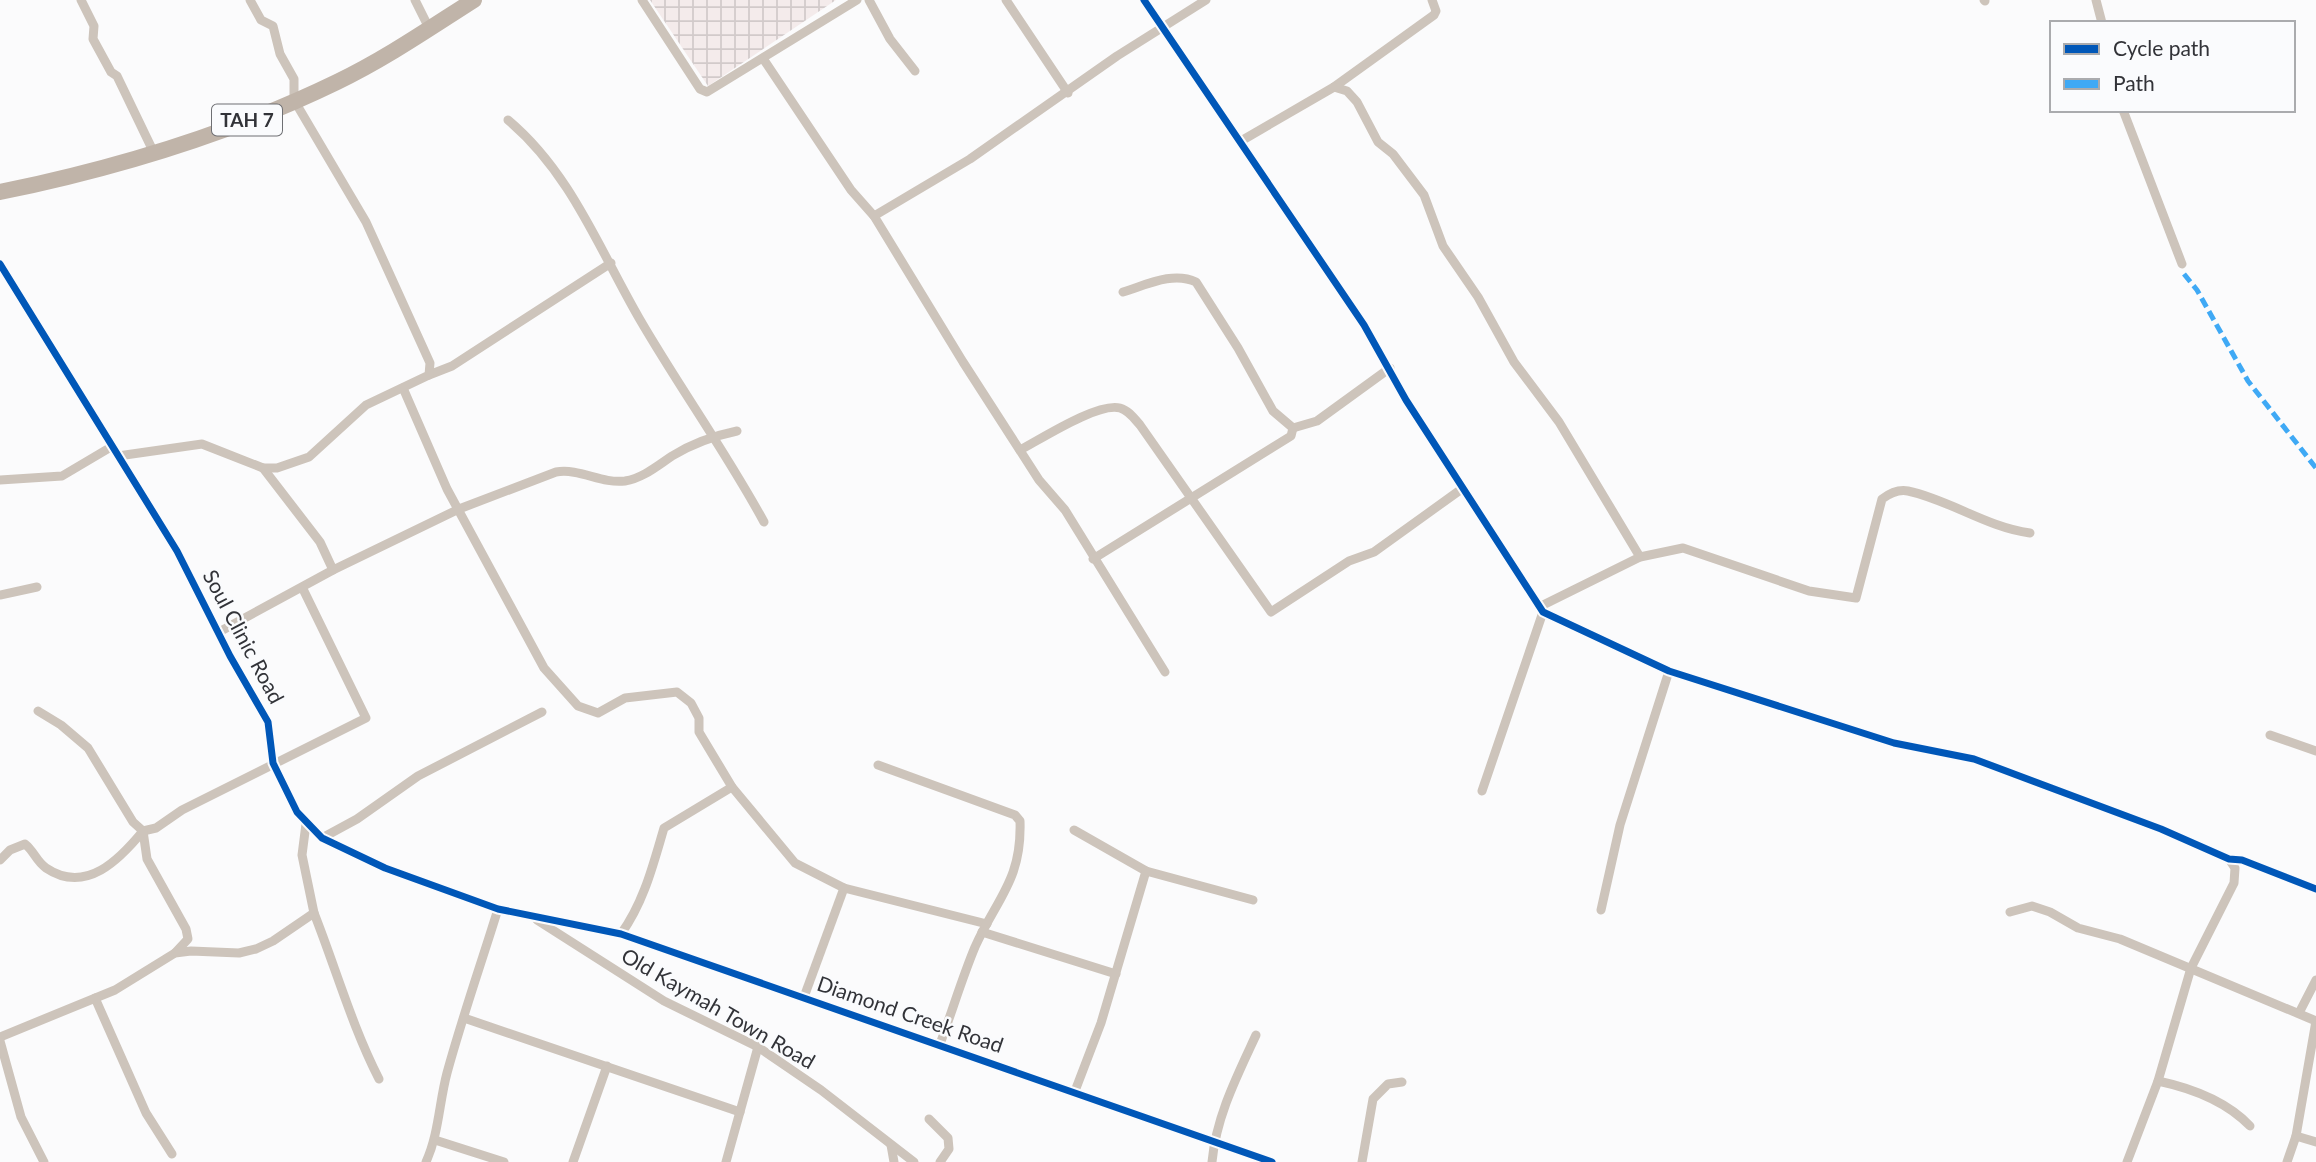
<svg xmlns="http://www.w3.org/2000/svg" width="2316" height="1162" viewBox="0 0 2316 1162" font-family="Lato,sans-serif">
  <defs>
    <pattern id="industrial-grid" width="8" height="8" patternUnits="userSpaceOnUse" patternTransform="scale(1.75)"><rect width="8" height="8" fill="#f4ebeb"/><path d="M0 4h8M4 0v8" fill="none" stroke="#d2caca"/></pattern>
  </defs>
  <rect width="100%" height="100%" fill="#fbfbfc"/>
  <!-- industrial -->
  <path fill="url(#industrial-grid)" d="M650,0H836L708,86Z"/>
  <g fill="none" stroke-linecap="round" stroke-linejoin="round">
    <!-- street -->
    <g stroke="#cdc4bb" stroke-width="9">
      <path d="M81,0L94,26L93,39L111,72L117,76L155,155"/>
      <path d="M415,0L429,28"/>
      <path d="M642,0L700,89L707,92L857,0"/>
      <path d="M869,0L890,39L915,71"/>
      <path d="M1006,0L1068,93"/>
      <path d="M1144,0L1364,325L1406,400L1543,612L1669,671L1894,743L1974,759L2161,829L2229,859L2242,860L2316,889"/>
      <path d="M1984,0L1985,1"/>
      <path d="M2096,0L2102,23"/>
      <path d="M764,60L851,190L874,216L963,362L1039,480L1065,510L1165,672"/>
      <path d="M1334,87L1434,15L1436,11L1432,0"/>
      <path d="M2123,110L2182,264"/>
      <path d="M508,120C571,173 599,249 639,318C679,387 726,452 764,522"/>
      <path d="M1241,141L1334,87L1347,91L1357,102L1378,142L1393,154L1424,195L1443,246L1478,297L1514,362L1559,422L1640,557"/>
      <path d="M874,216L970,159L1117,56L1206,0"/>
      <path d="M0,264L177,551L230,656L268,722L273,763L297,812L322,838L385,868L498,909L621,934L1272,1162"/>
      <path d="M1123,292C1146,285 1173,271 1196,282L1238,348L1273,411L1293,428L1317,421L1390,368"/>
      <path d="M429,375L452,366L611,263"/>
      <path d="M403,388L447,489L544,668L578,706L598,713L625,698L677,692L691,703L699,718V732L732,787L795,863L844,888L987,924"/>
      <path d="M1020,450C1041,439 1098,402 1120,408C1128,410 1134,418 1140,425L1271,612L1349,561L1374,552L1463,488"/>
      <path d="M118,456L202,444L263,468H277L309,457L366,405L429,375L430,363L366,222L294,100V79L280,54L273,26L261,20L250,0"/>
      <path d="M0,480L62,476L111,447"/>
      <path d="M1093,559L1291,436L1293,428"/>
      <path d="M333,570L459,509L556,472C580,468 601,484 625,481C643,478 657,466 672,456C693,443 713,436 737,431"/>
      <path d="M0,595L37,587"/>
      <path d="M1539,607L1640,557L1683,548L1809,591L1856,598L1882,499C1890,493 1898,489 1908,491C1950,500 1986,527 2030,533"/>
      <path d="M219,632L333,570L320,542L263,468"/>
      <path d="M38,711L61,725L88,748L133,822L143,831L156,828L182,810L366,718L303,589"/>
      <path d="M2270,735L2316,751"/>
      <path d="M878,765L1015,815L1020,821C1022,880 997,898 975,947C962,978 952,1012 940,1044"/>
      <path d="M1482,791L1543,612"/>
      <path d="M1074,830L1146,871L1101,1023L1075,1091"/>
      <path d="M143,831L147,859L186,929L188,939L175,953"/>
      <path d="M322,838L357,819L418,776L542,712"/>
      <path d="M0,860L10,850L25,844C34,851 36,861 46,868C86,895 120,859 143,831"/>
      <path d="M1146,871L1253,900"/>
      <path d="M1601,910L1620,825L1669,671"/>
      <path d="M2010,912L2032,906L2050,912L2078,928L2120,939L2316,1021L2296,1136L2287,1162"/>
      <path d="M314,913C336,969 352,1026 379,1079"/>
      <path d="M537,920L664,1001L758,1047L821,1090L914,1162"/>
      <path d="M982,932L1116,974"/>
      <path d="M621,934C644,902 653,865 664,828L732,787"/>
      <path d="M804,997L844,888"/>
      <path d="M95,998L146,1113L172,1154"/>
      <path d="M2299,1013L2316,980"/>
      <path d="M464,1018L740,1112"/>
      <path d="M0,1037L115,990L175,953L191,951L239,953L256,949L273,941L314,913L302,855L306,824"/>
      <path d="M0,1041L21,1117L44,1162"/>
      <path d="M2158,1081C2191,1088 2226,1101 2250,1126"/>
      <path d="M929,1119L948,1138L949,1149L940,1162"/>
      <path d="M2296,1136L2316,1142"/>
      <path d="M435,1140L504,1162"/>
      <path d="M891,1145L894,1162"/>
      <path d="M426,1162C439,1133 439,1103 447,1073C462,1018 481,964 498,909"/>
      <path d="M573,1162L607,1066"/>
      <path d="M726,1162L758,1047"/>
      <path d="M1212,1162C1216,1117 1237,1076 1256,1035"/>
      <path d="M1362,1162L1373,1099L1388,1084L1402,1082"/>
      <path d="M2127,1162L2158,1081L2191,968L2234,883L2235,868L2229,859"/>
    </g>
    <!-- highway -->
    <path stroke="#c0b4a9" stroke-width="16" d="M0,192C117,168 230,134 337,82C385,59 430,28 474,0"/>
    <!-- quiet -->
    <path stroke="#3fa9f5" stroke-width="5" stroke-dasharray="10 5" stroke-linecap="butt" d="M2184,274L2197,290L2248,381L2316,468"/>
    <!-- cycleway casing -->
    <g stroke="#fafbfd" stroke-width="11">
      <g id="cycleway">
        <path d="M1144,0L1364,325L1406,400L1543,612L1669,671L1894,743L1974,759L2161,829L2229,859L2242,860L2316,889"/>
        <path d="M0,264L177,551L230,656L268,722L273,763L297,812L322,838L385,868L498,909L621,934L1272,1162"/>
      </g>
    </g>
    <!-- cycleway -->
    <use href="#cycleway" stroke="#0057b8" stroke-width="7"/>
  </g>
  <g text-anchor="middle" stroke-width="5" stroke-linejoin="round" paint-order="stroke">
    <!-- shield labels -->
    <rect fill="#fafbfd" stroke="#6e6f73" stroke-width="2" x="212" y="104.5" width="70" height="31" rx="5"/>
    <g font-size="19" font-weight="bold" fill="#323338">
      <text x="247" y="127">TAH 7</text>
    </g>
    <!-- street labels -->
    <g font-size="21" fill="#323338" stroke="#fafbfd">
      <text transform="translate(243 637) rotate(62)" y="7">Soul Clinic Road</text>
      <text transform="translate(718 1009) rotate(30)" y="7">Old Kaymah Town Road</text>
      <text transform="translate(910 1015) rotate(19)" y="7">Diamond Creek Road</text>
    </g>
  </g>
  <!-- legend -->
  <rect x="2050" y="21" width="245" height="91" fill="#fafbfd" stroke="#aaabae" stroke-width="2"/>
  <rect x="2064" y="44" width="35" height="10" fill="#0057b8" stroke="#aaabae" stroke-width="2"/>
  <text x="2113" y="56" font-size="21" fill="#323338">Cycle path</text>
  <rect x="2064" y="79" width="35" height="10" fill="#3fa9f5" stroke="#aaabae" stroke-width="2"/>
  <text x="2113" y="91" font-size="21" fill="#323338">Path</text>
</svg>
